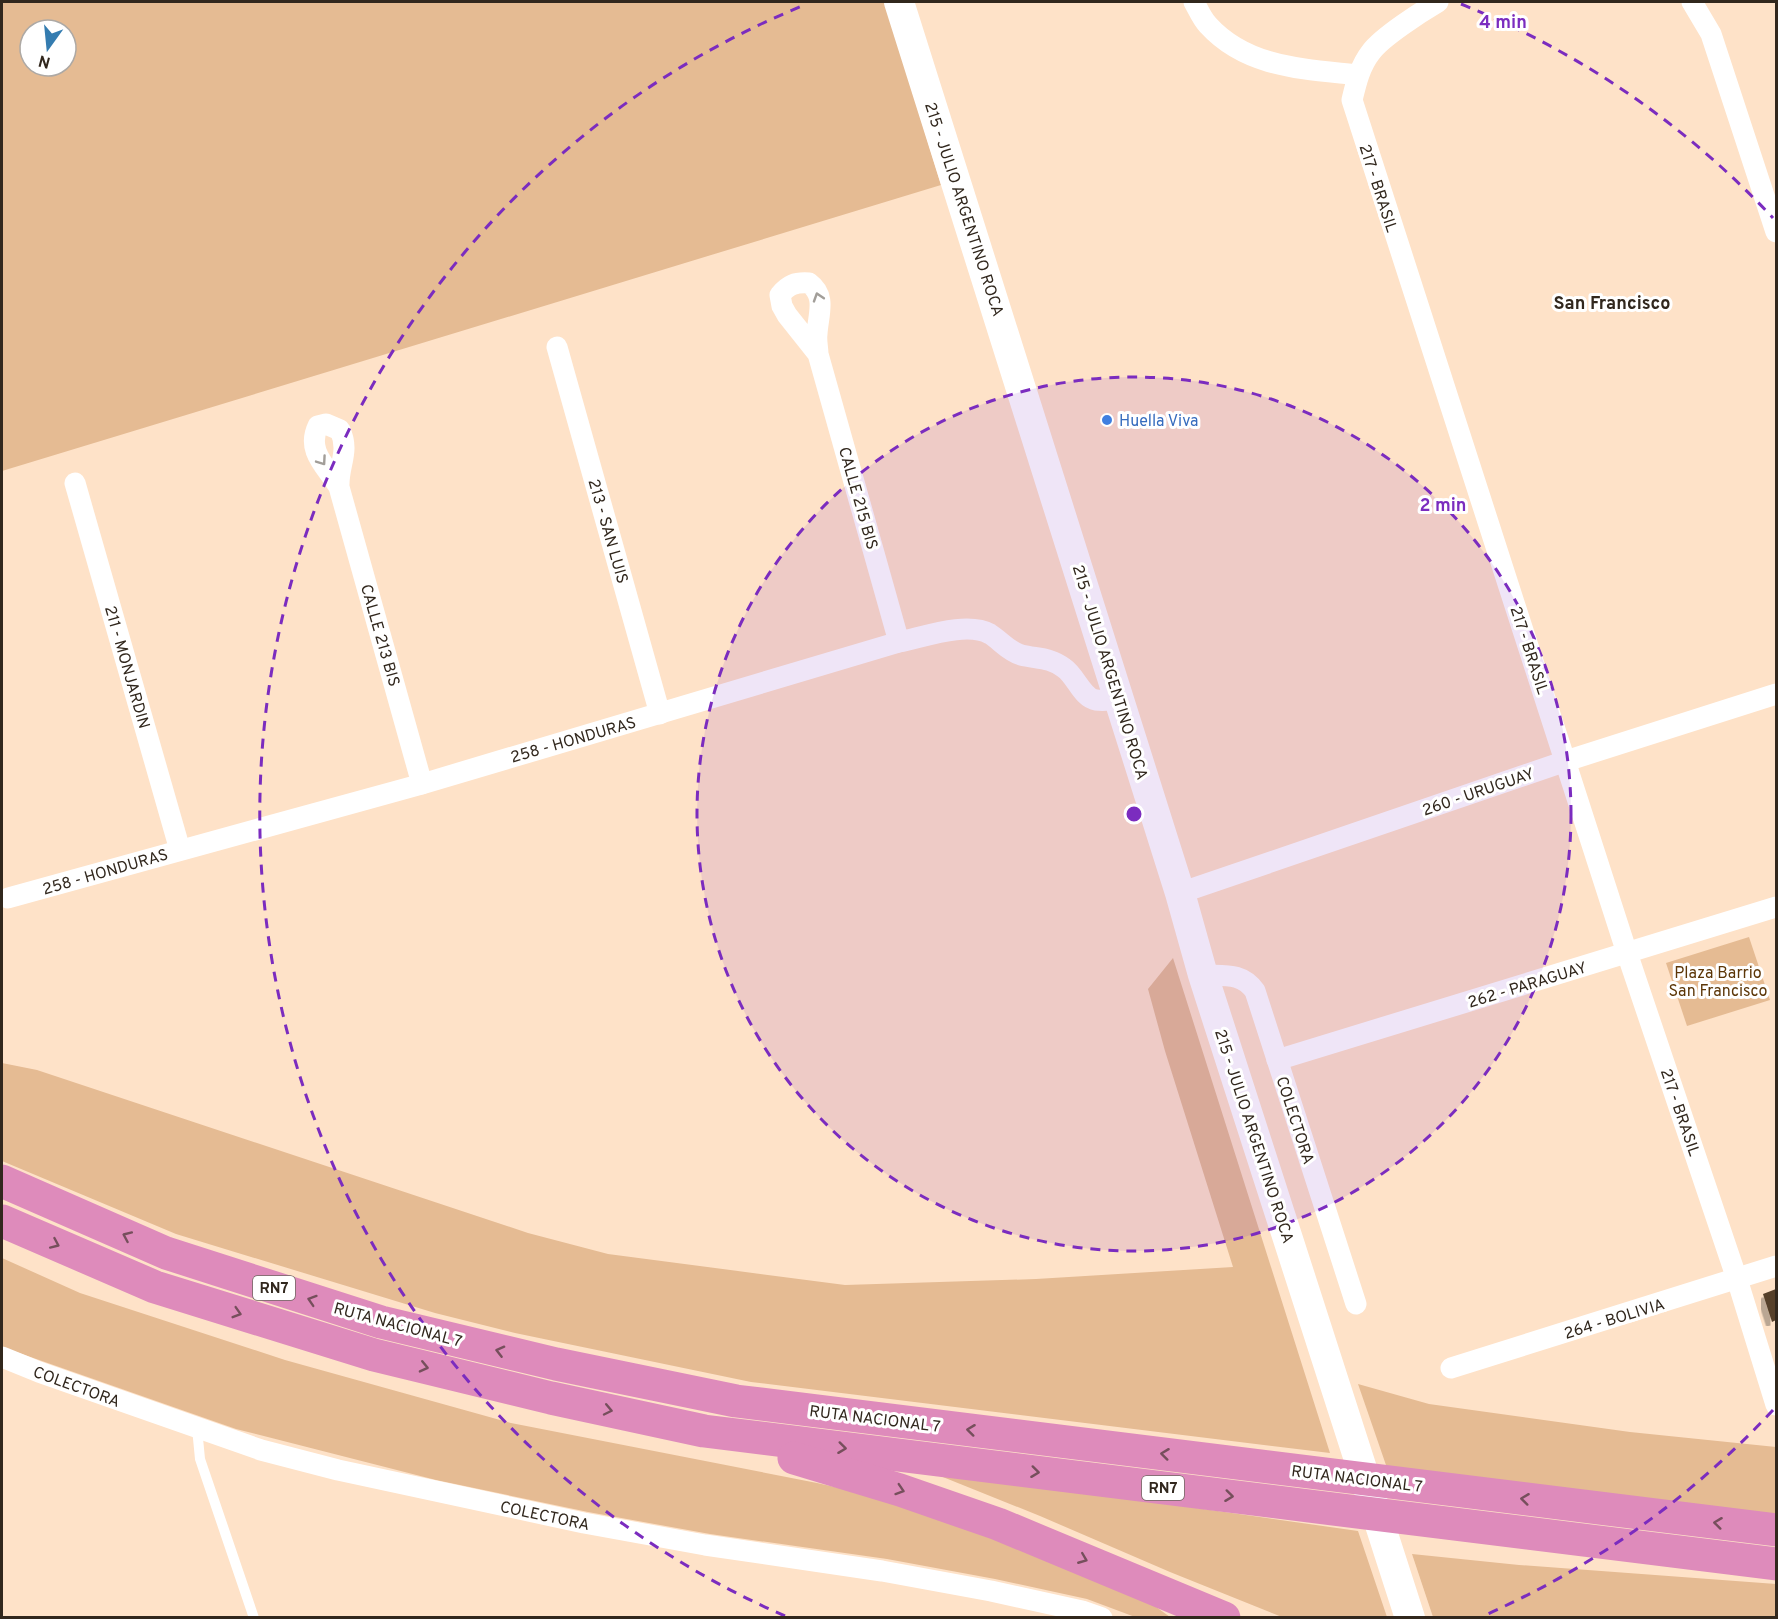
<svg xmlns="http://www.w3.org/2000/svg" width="1778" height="1619" viewBox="0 0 1778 1619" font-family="Overpass,sans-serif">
  <defs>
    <filter id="shadow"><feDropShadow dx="-5.5" dy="5.5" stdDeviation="0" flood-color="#0004"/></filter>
  </defs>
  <rect width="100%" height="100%" fill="#fee2c8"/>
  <!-- green -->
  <g fill="#e5bb93" fill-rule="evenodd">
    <path d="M2,2H885L941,185L2,471ZM30,30H66V66H30Z"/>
    <path d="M1749,937L1770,1000L1687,1026L1666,963Z"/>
    <path d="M1173,958L1330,1453L751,1382L515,1333L435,1313L176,1234L2,1161V1063L37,1070L528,1233L608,1254L845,1285L1036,1279L1233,1267L1165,1051L1148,989Z"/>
    <path d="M2,1258L80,1293L285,1360L511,1423L817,1483L906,1503L1148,1601L1170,1617H1135L1087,1599L995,1579L887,1559L710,1534L588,1512L436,1480L236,1429L2,1347Z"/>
    <path d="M1358,1384L1429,1404L1630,1432L1776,1447V1516L1387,1468Z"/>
    <path d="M923,1469L1358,1531L1387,1617H1282L1170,1572L1040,1516Z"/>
    <path d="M1412,1554L1519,1565L1776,1584V1617H1433Z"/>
  </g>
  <!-- building -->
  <path fill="#56402b" filter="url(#shadow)" d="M1776,1289V1320L1772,1322L1763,1294Z"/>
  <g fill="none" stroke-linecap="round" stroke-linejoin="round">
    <!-- lane -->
    <path stroke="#fff" stroke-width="10" d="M197,1428L200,1459L254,1618"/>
    <!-- street -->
    <g stroke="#fff" stroke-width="21">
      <path d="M1194,2C1198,9 1202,19 1208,25C1247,68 1304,69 1358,75"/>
      <path d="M1438,2C1421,12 1382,37 1371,52C1360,66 1356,83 1352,100L1627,953L1737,1279L1776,1405"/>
      <path d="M1692,2L1711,34L1776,232"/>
      <path d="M557,347L660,714"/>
      <path d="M818,354L787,315L782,306L780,295C788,285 795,282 809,283C827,296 818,315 817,334C816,341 818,348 818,354L899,642"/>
      <path d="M75,483L180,850"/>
      <path d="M339,487C326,466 306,451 318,426L326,424L340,430C350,452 338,465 339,487L422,784"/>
      <path d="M1180,893L1566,761L1776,694"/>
      <path d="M8,898L422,784L899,642C924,637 967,621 990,634C1001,641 1008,651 1021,655C1037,659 1050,657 1064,668C1076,676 1082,698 1096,700C1103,701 1112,700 1119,699"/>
      <path d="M1203,975C1224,976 1242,972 1255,991L1356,1304"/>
      <path d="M1277,1060L1776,907"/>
      <path d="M2,1357L39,1372L261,1450L338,1470L584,1523L705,1545L882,1571L991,1591L1082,1611L1102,1618"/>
      <path d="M1451,1368L1776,1266"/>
    </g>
    <!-- secondary -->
    <path stroke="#fff" stroke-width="30" d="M899,2L1180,893L1203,975L1410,1618"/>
    <!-- highway -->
    <g stroke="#de8bbb" stroke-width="33">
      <path d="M2,1181L166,1253L381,1322L556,1364L736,1401L1776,1530"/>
      <path d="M2,1221L155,1287L374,1355L551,1398L704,1431L1776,1564"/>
      <path d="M794,1458L900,1490L998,1524L1224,1618"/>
    </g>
  </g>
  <!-- one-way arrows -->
  <defs><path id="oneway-chevron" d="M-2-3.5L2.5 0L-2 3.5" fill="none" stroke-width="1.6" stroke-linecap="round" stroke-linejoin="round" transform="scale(1.5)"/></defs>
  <g stroke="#a29e99">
    <use href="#oneway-chevron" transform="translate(818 297) rotate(-108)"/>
    <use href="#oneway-chevron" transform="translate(322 461) rotate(55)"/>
  </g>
  <g stroke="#764f5c">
    <use href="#oneway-chevron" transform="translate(127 1236) rotate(-156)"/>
    <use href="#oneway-chevron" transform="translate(55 1244) rotate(24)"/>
    <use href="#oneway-chevron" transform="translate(312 1300) rotate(-162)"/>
    <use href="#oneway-chevron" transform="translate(237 1313) rotate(17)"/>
    <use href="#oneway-chevron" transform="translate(500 1351) rotate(-166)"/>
    <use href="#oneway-chevron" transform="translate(424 1367) rotate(13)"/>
    <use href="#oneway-chevron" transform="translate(608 1410) rotate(12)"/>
    <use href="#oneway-chevron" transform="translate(971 1430) rotate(-173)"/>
    <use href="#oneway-chevron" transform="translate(842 1448) rotate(7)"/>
    <use href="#oneway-chevron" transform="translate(1165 1454) rotate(-173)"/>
    <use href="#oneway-chevron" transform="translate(1035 1472) rotate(7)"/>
    <use href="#oneway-chevron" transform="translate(900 1490) rotate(18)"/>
    <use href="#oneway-chevron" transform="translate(1229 1496) rotate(7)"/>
    <use href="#oneway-chevron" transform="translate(1525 1499) rotate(-173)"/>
    <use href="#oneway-chevron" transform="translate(1718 1523) rotate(-173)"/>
    <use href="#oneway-chevron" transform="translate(1083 1559) rotate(22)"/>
  </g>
  <!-- distance rings -->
  <circle cx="1134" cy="814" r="437" fill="#7b2cbf" fill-opacity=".12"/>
  <g fill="none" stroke="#7b2cbf" stroke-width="3" stroke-dasharray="10 8">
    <circle cx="1134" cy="814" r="437"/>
    <path d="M1773 1410A874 874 0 0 1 1483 1616M785 1616A874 874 0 0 1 807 4M1461 4A874 874 0 0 1 1773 218"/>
  </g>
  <!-- markers -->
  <circle fill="#3f7fe0" stroke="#fff" stroke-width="2" cx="1107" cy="420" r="6"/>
  <g text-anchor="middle" stroke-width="6" stroke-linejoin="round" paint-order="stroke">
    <!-- shield labels -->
    <g fill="#fff" stroke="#6f6861" stroke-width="1.5">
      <rect x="253" y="1276" width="42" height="24" rx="4.5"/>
      <rect x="1142" y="1476" width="42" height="24" rx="4.5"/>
    </g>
    <g font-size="15" font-weight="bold" fill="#31271d">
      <text x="274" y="1293">RN7</text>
      <text x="1163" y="1493">RN7</text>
    </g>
    <!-- street labels -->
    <g font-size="16" fill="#31271d" stroke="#fff">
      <text transform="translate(1379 188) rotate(72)" y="6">217 - BRASIL</text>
      <text transform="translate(965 209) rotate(72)" y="6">215 - JULIO ARGENTINO ROCA</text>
      <text transform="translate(859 498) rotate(74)" y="6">CALLE 215 BIS</text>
      <text transform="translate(609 531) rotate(74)" y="6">213 - SAN LUIS</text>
      <text transform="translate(381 635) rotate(74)" y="6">CALLE 213 BIS</text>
      <text transform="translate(1530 650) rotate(72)" y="6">217 - BRASIL</text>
      <text transform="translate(128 667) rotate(74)" y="6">211 - MONJARDIN</text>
      <text transform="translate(1111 672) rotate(73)" y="6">215 - JULIO ARGENTINO ROCA</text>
      <text transform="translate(573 739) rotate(-16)" y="6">258 - HONDURAS</text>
      <text transform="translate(1478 791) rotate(-19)" y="6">260 - URUGUAY</text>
      <text transform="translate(105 871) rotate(-16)" y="6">258 - HONDURAS</text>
      <text transform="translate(1527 984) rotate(-17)" y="6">262 - PARAGUAY</text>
      <text transform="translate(1681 1112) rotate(71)" y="6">217 - BRASIL</text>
      <text transform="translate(1296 1120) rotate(72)" y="6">COLECTORA</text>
      <text transform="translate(1255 1136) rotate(72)" y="6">215 - JULIO ARGENTINO ROCA</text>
      <text transform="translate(1614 1318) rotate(-17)" y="6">264 - BOLIVIA</text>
      <text transform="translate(398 1324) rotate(15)" y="6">RUTA NACIONAL 7</text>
      <text transform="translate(77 1386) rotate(20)" y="6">COLECTORA</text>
      <text transform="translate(875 1418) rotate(7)" y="6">RUTA NACIONAL 7</text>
      <text transform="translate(1357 1478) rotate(7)" y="6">RUTA NACIONAL 7</text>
      <text transform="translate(545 1515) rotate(12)" y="6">COLECTORA</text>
    </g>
    <!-- shop labels -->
    <g font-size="16" fill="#366cbe" stroke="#fff" text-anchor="start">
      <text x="1119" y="426">Huella Viva</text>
    </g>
    <!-- park labels -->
    <g font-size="16" fill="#5c3607" stroke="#fff">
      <text x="1718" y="978">Plaza Barrio<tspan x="1718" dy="18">San Francisco</tspan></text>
    </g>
    <!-- neighbourhood labels -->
    <g font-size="18" font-weight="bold" fill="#31271d" stroke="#fff">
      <text x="1612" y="309">San Francisco</text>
    </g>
  </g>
  <circle cx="1134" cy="814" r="9" fill="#7b2cbf" stroke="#fff" stroke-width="3"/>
  <g font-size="18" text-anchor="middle" font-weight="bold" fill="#7b2cbf" stroke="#fff" stroke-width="6" stroke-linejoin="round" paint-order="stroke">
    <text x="1503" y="28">4 min</text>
    <text x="1443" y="511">2 min</text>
  </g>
  <!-- border -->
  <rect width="1778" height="1619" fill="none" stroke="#31271d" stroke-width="6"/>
  <!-- north arrow -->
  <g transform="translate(48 48) rotate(195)"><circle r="28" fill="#ffffff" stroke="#ada9a5" stroke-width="1.5"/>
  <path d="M0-4.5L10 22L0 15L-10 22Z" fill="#347cb0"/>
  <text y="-9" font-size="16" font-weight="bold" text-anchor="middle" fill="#31271d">N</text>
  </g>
</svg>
